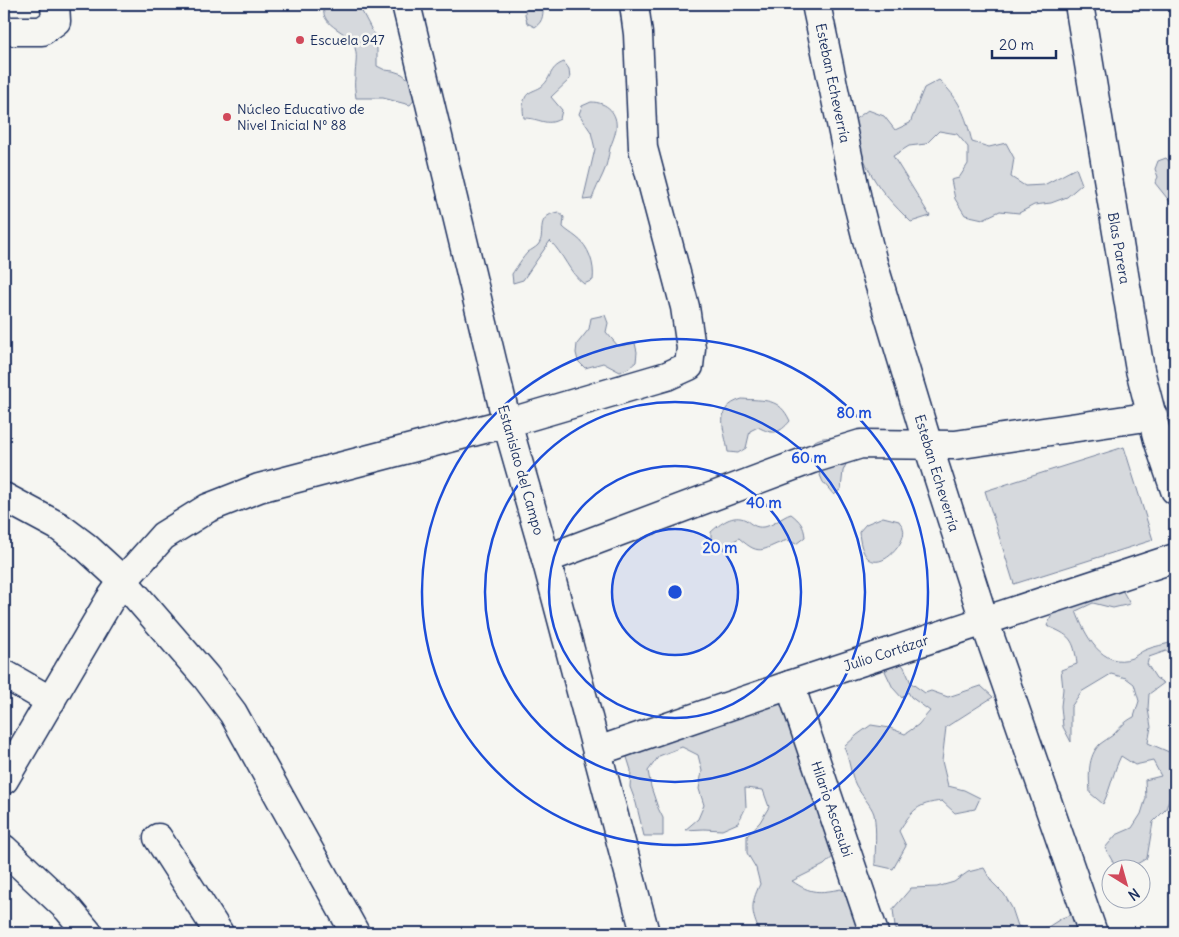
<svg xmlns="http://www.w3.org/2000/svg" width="1179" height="937" viewBox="0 0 1179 937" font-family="Delius,sans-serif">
  <rect width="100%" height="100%" fill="#f6f6f2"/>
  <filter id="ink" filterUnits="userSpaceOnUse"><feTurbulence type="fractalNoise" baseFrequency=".02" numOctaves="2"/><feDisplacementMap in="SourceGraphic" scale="10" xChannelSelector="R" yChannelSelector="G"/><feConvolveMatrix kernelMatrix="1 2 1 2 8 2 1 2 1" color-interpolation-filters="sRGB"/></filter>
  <g filter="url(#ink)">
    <!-- green -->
    <g fill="#d6d9dd" stroke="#78849e">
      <path d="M325,4H358L377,40V66L385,70L393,71L402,74L411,81L416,98L410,105L383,98H356C355,91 354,84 355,78C355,65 359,54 353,43C346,30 317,25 325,4Z"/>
      <path d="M526,4H543C543,13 544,21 535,27L527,23L525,14Z"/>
      <path d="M564,62L569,69L570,79L551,97L562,110L560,119C546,127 540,118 524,118C523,111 522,105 525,98C528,91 535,91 541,87C552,79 548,68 564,62Z"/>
      <path d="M939,80C959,98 966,116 972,142L989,147L1006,143L1014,158L1011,177L1025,186L1044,185L1076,168L1082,184L1067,197L1051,203L1034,205L1019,213L1000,211L983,219L965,215L955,199L951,180L959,178L968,164V147L957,134L939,131L926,144L909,146L893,156L930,216L911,222C876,188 862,168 854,120L868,110L884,116L895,130L910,123L924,88Z"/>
      <path d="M591,102C607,102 618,113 616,129C615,136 612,142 610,148C608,157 607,166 603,174C599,183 595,190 592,199L583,200L595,149L591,132L579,114L582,106Z"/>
      <path d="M1166,158L1175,168V208L1155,183L1158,177L1155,169L1158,161Z"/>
      <path d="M558,212L564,217L563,227C567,231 571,233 576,237C589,246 595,265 593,280L584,284C569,273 564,254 550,241L523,280L513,283L512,274C516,268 523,257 528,252C531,250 535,248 538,245C547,234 533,217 558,212Z"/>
      <path d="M605,315L608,323L606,332L618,346L635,343L637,352L636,362L629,368L620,372L603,363L585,368L578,361L576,353L577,344L589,329L591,318Z"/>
      <path d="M742,399C765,401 779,397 790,421C779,434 773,435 758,427L750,431L746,448L738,453L728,452C725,430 712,408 742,399Z"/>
      <path d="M839,437L847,462L843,471L841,489L834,495L823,482L808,448C817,436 825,438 839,437Z"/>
      <path d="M1124,447L1153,540L1014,584L985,491Z"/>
      <path d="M791,514C800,521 804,526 805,537L796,544L788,540C763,547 762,559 739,538L724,547L716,548L711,540V532C720,524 733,513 746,520C751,524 756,528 763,527C774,526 781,517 791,514Z"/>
      <path d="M883,517L899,521C900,524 903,525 903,528C910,544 864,592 859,532L866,524Z"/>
      <path d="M1121,588L1130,604L1113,608L1093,603L1076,611C1084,633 1102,670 1132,658C1136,656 1140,652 1145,650C1154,646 1165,645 1175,641V653L1166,651L1149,657L1147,664L1156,678L1164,683L1149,694L1148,709L1151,727L1148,743L1169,752L1175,750V791L1171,793L1166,809L1153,822L1147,858L1132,867L1114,864L1105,848L1116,835L1132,828L1141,814L1146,798L1145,780L1161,776L1153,761L1135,765L1121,756C1113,772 1111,788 1103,804L1090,793C1089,776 1087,757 1100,744C1104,741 1109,738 1113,735C1120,728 1125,721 1134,717L1139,701L1134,684L1126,678L1111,674L1081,692L1071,707V742L1063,727L1061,706L1063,689L1061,670L1077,664C1074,639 1070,635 1047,626L1054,610Z"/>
      <path d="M899,661L904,667L911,683L925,693L931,691L948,697L981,686L993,697L946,727L942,761L948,786L964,790L980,798L975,809L955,813L942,801C917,804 913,809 899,831L906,846L893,869L875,865C875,848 877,831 874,814C871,804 858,792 854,781C850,770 849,758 844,747L857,735L871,725L890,728L905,734L918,725L930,711L911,697L908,692L902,698L893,688L885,671Z"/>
      <path d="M780,692L837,853L824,865L792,881C811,894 819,893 841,889L853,901L858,933H760C751,912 750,905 760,884L756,868L747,853V836L760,822L769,807L763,790L745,788L746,807L738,823L722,830L704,829L685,830L698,819L704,805L699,789L702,771L698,755L682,747L659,756L648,771L651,787L658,808L663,818V836H644L636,803L630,787L631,770L626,754Z"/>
      <path d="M984,868L992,882L1004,894L1012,908L1018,926L1033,932L1048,927L1062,918L1078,912L1079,933H898L895,927L893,909L911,888L937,887L954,882L968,872Z"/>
    </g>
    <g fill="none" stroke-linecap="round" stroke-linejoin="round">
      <!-- minor casing -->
      <g stroke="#1b2f5e" stroke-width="31">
        <g id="minor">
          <path d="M406,4L507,423L546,559L645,933"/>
          <path d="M816,4L858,204L873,263L928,445L984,620L1093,933"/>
          <path d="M1079,4L1140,370L1158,440L1175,490"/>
          <path d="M4,31H42L56,21L55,4"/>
          <path d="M4,497L58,526L86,547L123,581L206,677L233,713L355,933"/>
          <path d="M546,559L812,459L861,444L955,445L1153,416"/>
          <path d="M4,674L51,701"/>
          <path d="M790,685L874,933"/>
          <path d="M598,751L790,685L1175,558"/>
          <path d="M4,780L109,601L123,581L163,536L208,508L259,488L507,423L667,376L689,366L691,348L685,307L643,148L638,34L634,4"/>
          <path d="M158,838L219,933"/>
          <path d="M4,849L68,909L88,933"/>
        </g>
      </g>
      <!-- minor -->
      <use href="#minor" stroke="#f6f6f2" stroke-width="28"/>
    </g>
  </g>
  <!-- distance rings -->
  <circle cx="675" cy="592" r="63" fill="#1d4ed8" fill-opacity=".12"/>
  <g fill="none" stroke="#1d4ed8" stroke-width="2.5">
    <circle cx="675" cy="592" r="63"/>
    <circle cx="675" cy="592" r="126"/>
    <circle cx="675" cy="592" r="190"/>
    <circle cx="675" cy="592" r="253"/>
  </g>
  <!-- markers -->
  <g fill="#d1495b" stroke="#f6f6f2" stroke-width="2">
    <circle cx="300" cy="40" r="5"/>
    <circle cx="227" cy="117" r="5"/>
  </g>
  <g text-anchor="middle" stroke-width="5" stroke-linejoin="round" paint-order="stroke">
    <!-- poi labels -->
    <g font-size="14" fill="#1b2f5e" stroke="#f6f6f2" text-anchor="start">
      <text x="310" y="45">Escuela 947</text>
      <text x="237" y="114">Núcleo Educativo de<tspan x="237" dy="16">Nivel Inicial Nº 88</tspan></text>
    </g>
    <!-- street labels -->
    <g font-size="14" fill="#1b2f5e" stroke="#f6f6f2">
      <text transform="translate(833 83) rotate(78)" y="5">Esteban Echeverría</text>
      <text transform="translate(1119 248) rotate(80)" y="5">Blas Parera</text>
      <text transform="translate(521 470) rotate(74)" y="5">Estanislao del Campo</text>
      <text transform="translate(937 473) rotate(73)" y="5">Esteban Echeverría</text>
      <text transform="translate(886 653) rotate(-18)" y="5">Julio Cortázar</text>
      <text transform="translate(832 809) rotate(71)" y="5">Hilario Ascasubi</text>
    </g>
  </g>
  <circle cx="675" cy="592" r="8" fill="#1d4ed8" stroke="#f6f6f2" stroke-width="2.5"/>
  <g font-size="15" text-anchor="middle" font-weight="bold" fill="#1d4ed8" stroke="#f6f6f2" stroke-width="5" stroke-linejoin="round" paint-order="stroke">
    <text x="854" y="418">80 m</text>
    <text x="809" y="463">60 m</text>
    <text x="764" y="508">40 m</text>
    <text x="720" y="553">20 m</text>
  </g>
  <!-- margin -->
  <rect width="1179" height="937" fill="none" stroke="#f6f6f2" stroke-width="20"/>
  <rect x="10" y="10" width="1159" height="917" fill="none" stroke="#1b2f5e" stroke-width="2" filter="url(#ink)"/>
  <!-- north arrow -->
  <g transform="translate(1126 884) rotate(143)"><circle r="24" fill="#f6f6f2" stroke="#9ea6b7"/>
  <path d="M0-4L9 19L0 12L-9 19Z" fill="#d1495b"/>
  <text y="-8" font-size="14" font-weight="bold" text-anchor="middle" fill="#1b2f5e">N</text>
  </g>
  <!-- scale -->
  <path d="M992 50v8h64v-8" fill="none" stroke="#1b2f5e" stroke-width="2.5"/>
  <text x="999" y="50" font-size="15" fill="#1b2f5e" stroke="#f6f6f2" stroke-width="4" paint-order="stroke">20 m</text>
</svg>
